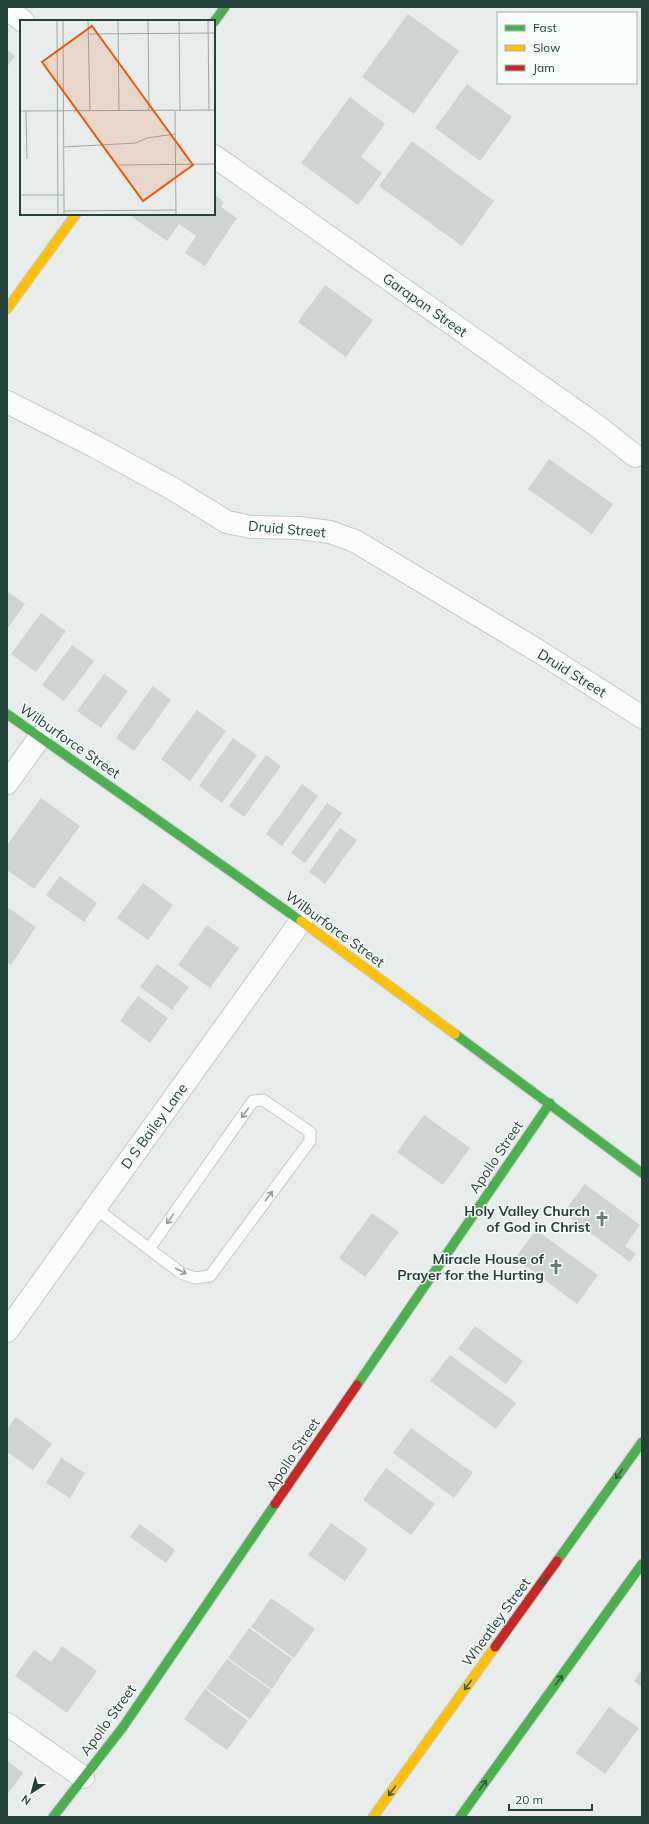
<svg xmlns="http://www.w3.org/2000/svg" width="649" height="1824" viewBox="0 0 649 1824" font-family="Mulish,sans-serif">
  <rect width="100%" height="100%" fill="#e8edeb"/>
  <!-- building -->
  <g fill="#cfd4d2">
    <path d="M408,14L459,51L414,114L362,77Z"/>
    <path d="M7,50L15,56L7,67Z"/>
    <path d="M467,84L512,117L480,161L435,128Z"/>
    <path d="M350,97L385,124L361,157L382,173L358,205L301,163Z"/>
    <path d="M412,141L494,201L462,246L379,186Z"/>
    <path d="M214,194L224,202L221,207L237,218L205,266L185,253L196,236L179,224L167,241L132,217L135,214H214Z"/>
    <path d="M325,285L373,320L346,357L298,322Z"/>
    <path d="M549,459L613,504L592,534L528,489Z"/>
    <path d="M7,591L25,604L7,629Z"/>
    <path d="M41,613L66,631L36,672L11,654Z"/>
    <path d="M72,645L94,661L64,701L42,685Z"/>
    <path d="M104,674L128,691L101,728L77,711Z"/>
    <path d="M153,686L171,700L134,751L116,738Z"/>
    <path d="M197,710L226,731L190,781L161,759Z"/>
    <path d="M233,738L257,755L222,803L199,786Z"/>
    <path d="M266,755L281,766L244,817L229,806Z"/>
    <path d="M302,784L318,796L282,846L266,834Z"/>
    <path d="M41,798L80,826L34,889L7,870V845Z"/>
    <path d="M327,803L342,813L305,863L291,853Z"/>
    <path d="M340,828L357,840L325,884L309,872Z"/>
    <path d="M60,876L97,903L84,922L46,895Z"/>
    <path d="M143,883L173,905L148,940L117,918Z"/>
    <path d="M7,907L36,927L11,965L7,962Z"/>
    <path d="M207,925L239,948L210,988L178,965Z"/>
    <path d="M157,964L189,987L172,1010L140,987Z"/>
    <path d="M138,996L168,1018L150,1043L120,1021Z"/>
    <path d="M424,1115L470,1148L443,1185L397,1152Z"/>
    <path d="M585,1184L640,1225L625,1246L636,1254L630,1262L563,1213Z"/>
    <path d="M372,1213L399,1232L365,1277L339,1258Z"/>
    <path d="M536,1230L598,1275L577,1304L515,1258Z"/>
    <path d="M475,1326L523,1361L506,1384L458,1349Z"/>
    <path d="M450,1355L516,1403L496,1429L430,1381Z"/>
    <path d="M16,1417L52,1444L33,1470L7,1452V1429Z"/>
    <path d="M411,1428L473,1473L454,1498L393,1453Z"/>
    <path d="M61,1458L85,1473L70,1498L46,1483Z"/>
    <path d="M386,1468L435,1504L411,1535L363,1500Z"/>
    <path d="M331,1523L368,1549L345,1581L308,1555Z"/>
    <path d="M140,1524L175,1550L166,1563L130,1537Z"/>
    <path d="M271,1598L315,1629L294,1658L251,1627Z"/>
    <path d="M249,1628L292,1659L272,1689L228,1658Z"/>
    <path d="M62,1646L97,1671L67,1713L15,1676L34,1650L51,1662Z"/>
    <path d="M227,1659L271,1690L250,1719L206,1688Z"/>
    <path d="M642,1669V1687L634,1681Z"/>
    <path d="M205,1689L248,1721L227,1750L184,1719Z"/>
    <path d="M609,1707L639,1728L605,1774L576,1753Z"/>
    <path d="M7,1761L23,1773L7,1795Z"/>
  </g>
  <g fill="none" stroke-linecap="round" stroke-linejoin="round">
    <!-- lane casing -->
    <g stroke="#c5cac8" stroke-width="13">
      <path id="lane" d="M95,1208L181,1273L195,1278L210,1276L310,1141V1132L263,1100L253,1101L149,1249"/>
    </g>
    <!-- street casing -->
    <g stroke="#c5cac8" stroke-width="24">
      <g id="street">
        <path d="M7,9L23,21"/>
        <path d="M214,156L600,428L635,456"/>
        <path d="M7,402L96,447L173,489L227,522L251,527L299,528L330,532L355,541L540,652L642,717"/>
        <path d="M7,783L40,737"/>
        <path d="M7,1331L301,921"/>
        <path d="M7,1724L83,1777"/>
      </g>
    </g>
    <!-- fast casing -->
    <g stroke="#c3cbc8" stroke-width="11">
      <g id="fast">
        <path d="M214,22L225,7"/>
        <path d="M7,714L301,921"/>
        <path d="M455,1034L642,1173"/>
        <path d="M357,1385L550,1103"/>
        <path d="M557,1561L642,1442"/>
        <path d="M53,1817L123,1727L275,1504"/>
        <path d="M460,1817L642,1564"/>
      </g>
    </g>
    <!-- slow casing -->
    <g stroke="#c3cbc8" stroke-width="11">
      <g id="slow">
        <path d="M7,309L76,214"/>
        <path d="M301,921L455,1034"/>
        <path d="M373,1817L495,1647"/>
      </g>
    </g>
    <!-- jam casing -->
    <g stroke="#c3cbc8" stroke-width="11">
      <g id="jam">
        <path d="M275,1504L357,1385"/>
        <path d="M495,1647L557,1561"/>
      </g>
    </g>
    <!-- lane -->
    <use href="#lane" stroke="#fcfcfc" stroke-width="11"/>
    <!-- street -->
    <use href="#street" stroke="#fcfcfc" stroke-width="22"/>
    <!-- fast -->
    <use href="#fast" stroke="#4caf50" stroke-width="9"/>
    <!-- slow -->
    <use href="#slow" stroke="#ffc107" stroke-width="9"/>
    <!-- jam -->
    <use href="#jam" stroke="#c62828" stroke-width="9"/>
  </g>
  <!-- one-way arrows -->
  <defs><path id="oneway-shaft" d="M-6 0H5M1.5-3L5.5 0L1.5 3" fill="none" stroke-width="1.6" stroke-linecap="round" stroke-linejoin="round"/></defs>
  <g stroke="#909f9b">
    <use href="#oneway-shaft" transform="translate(245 1113) rotate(125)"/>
    <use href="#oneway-shaft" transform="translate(269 1196) rotate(-53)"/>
    <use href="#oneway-shaft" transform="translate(170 1219) rotate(125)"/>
    <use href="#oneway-shaft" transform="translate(181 1271) rotate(28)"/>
  </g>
  <g stroke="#2e5d40">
    <use href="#oneway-shaft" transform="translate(619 1474) rotate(126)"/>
    <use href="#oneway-shaft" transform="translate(544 1580) rotate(126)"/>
    <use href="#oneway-shaft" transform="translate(559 1680) rotate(-54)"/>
    <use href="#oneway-shaft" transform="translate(468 1685) rotate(126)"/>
    <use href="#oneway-shaft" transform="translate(483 1785) rotate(-54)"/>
    <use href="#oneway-shaft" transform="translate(392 1791) rotate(126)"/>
  </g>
  <!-- icons -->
  <defs>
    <g id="church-bare" transform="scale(1.2)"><path d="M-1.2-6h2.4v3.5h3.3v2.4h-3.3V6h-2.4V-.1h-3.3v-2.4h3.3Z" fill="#697e78" stroke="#f7fbf9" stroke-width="2.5" paint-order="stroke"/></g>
  </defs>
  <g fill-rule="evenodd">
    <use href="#church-bare" x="602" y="1219"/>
    <use href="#church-bare" x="556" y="1267"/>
  </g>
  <g text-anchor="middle" stroke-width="3" stroke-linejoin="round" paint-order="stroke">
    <!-- street labels -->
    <g font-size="14" fill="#24423a" stroke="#f7fbf9">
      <text transform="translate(425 305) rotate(35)" y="5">Garapan Street</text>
      <text transform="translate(287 529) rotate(5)" y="5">Druid Street</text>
      <text transform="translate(572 673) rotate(32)" y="5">Druid Street</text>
      <text transform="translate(70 741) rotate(35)" y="5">Wilburforce Street</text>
      <text transform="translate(335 929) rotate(36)" y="5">Wilburforce Street</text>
      <text transform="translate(154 1126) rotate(-54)" y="5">D S Bailey Lane</text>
      <text transform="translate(496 1157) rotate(-56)" y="5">Apollo Street</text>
      <text transform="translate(293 1454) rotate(-56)" y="5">Apollo Street</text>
      <text transform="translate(496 1622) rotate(-54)" y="5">Wheatley Street</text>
      <text transform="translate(108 1720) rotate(-54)" y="5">Apollo Street</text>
    </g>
    <!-- poi labels -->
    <g font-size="14" font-weight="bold" fill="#24423a" stroke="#f7fbf9" text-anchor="end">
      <text x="590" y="1216">Holy Valley Church<tspan x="590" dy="16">of God in Christ</tspan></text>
      <text x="544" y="1264">Miracle House of<tspan x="544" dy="16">Prayer for the Hurting</tspan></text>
    </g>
  </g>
  <!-- overview -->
  <g transform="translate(20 20)">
    <rect width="195" height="195" fill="#e8edeb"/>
    <path fill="none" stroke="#9aa9a4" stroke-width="1" d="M37,0L38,195M43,0L44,195M68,0L70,91M98,0L99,91M128,0L129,91M159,0L160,91M188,0L189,91M68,14L195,13M0,91L195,90M6,91L7,139M155,91L156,195M44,127L116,123L127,118L155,114M99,145L195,144M0,175H44M44,191L156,190"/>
    <path fill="#e8590c" fill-opacity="0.15" stroke="#e8590c" stroke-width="2" d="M72,6L173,145L123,181L22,42Z"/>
    <rect width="195" height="195" fill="none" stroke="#24423a" stroke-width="2"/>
  </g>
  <!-- border -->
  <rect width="649" height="1824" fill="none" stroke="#24423a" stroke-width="16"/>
  <!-- legend -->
  <rect x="497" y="12" width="140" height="72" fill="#f7fbf9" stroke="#a3b1ad"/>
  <rect x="505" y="25" width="20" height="6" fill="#4caf50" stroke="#a3b1ad"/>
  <text x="533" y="32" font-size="12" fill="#24423a">Fast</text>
  <rect x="505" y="45" width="20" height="6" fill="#ffc107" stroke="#a3b1ad"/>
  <text x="533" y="52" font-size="12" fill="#24423a">Slow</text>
  <rect x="505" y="65" width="20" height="6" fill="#c62828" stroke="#a3b1ad"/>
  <text x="533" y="72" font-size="12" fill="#24423a">Jam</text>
  <!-- north arrow -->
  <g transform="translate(32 1792) rotate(216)" stroke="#f7fbf9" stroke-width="3" paint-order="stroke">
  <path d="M0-3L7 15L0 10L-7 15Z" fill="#24423a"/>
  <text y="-6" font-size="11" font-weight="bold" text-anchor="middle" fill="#24423a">N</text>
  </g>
  <!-- scale -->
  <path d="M509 1804v6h83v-6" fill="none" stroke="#24423a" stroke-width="2"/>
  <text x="515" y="1804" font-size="12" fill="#24423a" stroke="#f7fbf9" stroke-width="3" paint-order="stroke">20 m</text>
</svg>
